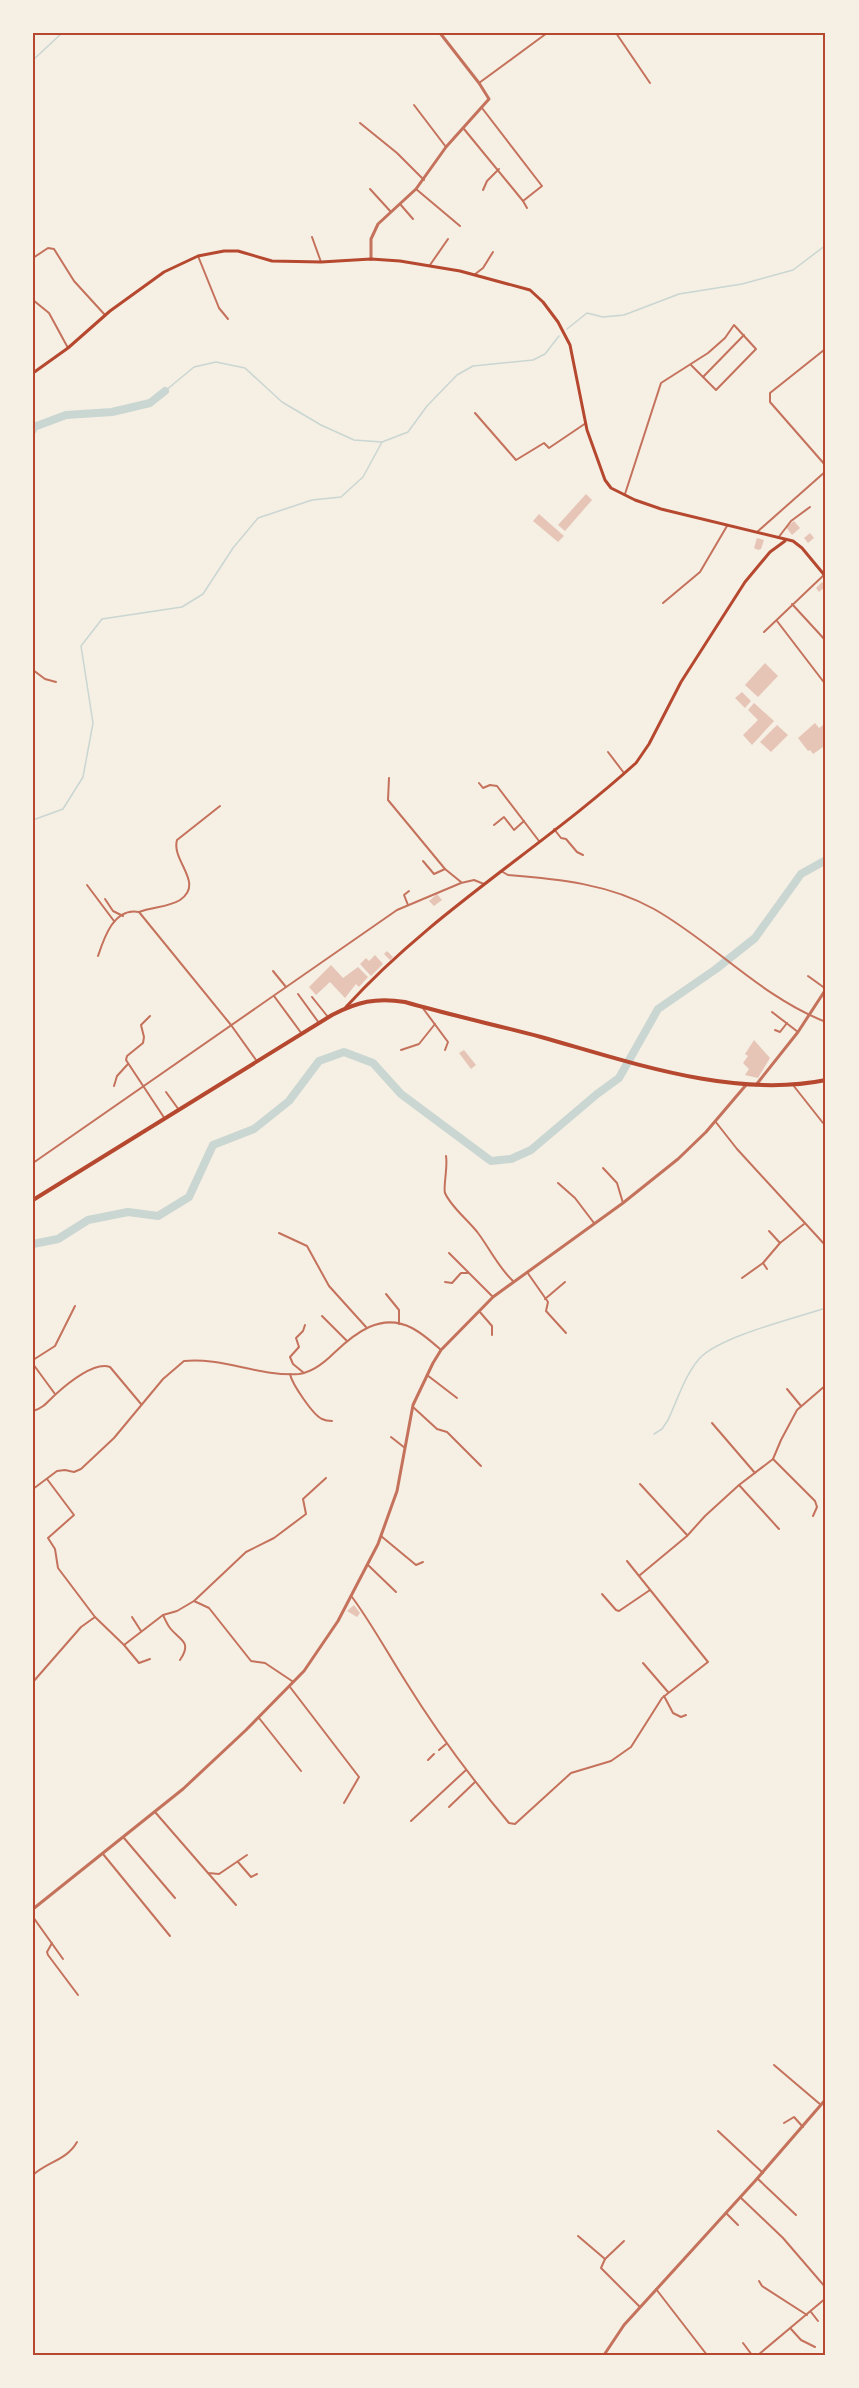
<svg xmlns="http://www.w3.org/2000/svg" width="859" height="2388" viewBox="0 0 859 2388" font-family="'Noto Sans',sans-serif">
  <rect width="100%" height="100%" fill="#f6efe4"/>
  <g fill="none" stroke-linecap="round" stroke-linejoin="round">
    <!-- stream -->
    <g stroke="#c9d6d2" stroke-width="1.5">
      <path d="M33,60L62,33"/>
      <path d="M567,329L587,313L603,317L624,315L679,294L742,284L793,270L826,245"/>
      <path d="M165,391L194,367L216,362L245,368L282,402L321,425L354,440L382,442L408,432L427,406L457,375L473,366L533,360L545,354L559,336"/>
      <path d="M33,820L63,809L83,777L93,723L81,646L102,619L182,607L203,594L233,548L258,518L312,500L341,497L363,477L382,442"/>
      <path d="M654,1434L662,1429L668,1420C677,1401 685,1375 699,1359C718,1337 795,1318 826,1308"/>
    </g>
    <!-- river -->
    <g stroke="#c9d6d2" stroke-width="8">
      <path d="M33,430L34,427L66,415L112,412L150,403L165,391"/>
      <path d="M33,1244L58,1239L88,1220L128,1212L158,1216L189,1197L213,1145L254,1129L289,1101L319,1061L344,1052L373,1063L401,1094L491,1161L511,1159L531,1150L597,1094L619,1078L658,1009L716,969L755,938L801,874L826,860"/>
    </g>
  </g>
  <!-- building -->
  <g fill="#e6c5b7">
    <path d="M586,494L592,500L565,531L558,525Z"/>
    <path d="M539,514L564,536L558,542L533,521Z"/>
    <path d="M794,521L800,528L792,535L786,527Z"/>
    <path d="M810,533L814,538L808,543L804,538Z"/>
    <path d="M757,538L764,540L761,549L758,550L754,548Z"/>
    <path d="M822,582L826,586L819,592L816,588Z"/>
    <path d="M765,663L778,676L758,697L745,685Z"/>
    <path d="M742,692L751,701L745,708L735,698Z"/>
    <path d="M754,703L774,721L752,745L743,735L758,720L748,710Z"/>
    <path d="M815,723L819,728L826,723V745L813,754L810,750L808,751L798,738Z"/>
    <path d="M777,725L788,735L771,752L760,742Z"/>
    <path d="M437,894L442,900L434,906L429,901Z"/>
    <path d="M387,951L393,957L390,960L384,954Z"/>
    <path d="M375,955L383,964L371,976L360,964L366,958L369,961Z"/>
    <path d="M331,965L343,978L358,967L368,977L359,987L356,984L345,998L330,982L316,995L309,987Z"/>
    <path d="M754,1040L770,1058L758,1078L745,1075L749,1069L743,1063L748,1056L745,1054Z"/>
    <path d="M464,1050L476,1065L471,1069L459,1053Z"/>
    <path d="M354,1605L360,1613L357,1617L347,1611Z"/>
  </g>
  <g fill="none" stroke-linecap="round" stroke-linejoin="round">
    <!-- minor -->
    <g stroke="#c5725c" stroke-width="2">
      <path d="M616,33L650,83"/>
      <path d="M479,83L547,33"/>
      <path d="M414,105L446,147"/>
      <path d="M360,123L397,153L424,180"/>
      <path d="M464,129L523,201L542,186L482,108"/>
      <path d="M370,189L391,212"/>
      <path d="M416,189L460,226"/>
      <path d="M483,190L487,181L499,169"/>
      <path d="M523,201L527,208"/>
      <path d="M400,204L413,219"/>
      <path d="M312,237L321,262"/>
      <path d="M198,256L219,308L228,319"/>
      <path d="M33,258L48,248L54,249L74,281L105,315"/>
      <path d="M430,265L448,239"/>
      <path d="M474,275L483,268L493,252"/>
      <path d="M33,300L49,313L68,348"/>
      <path d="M824,350L770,393V402L826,466"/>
      <path d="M703,377L744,335"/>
      <path d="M475,413L516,460L544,443L549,448L586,423"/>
      <path d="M625,494L661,383L708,353L725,338L734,325L756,349L716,390L691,365"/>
      <path d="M757,532L826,471"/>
      <path d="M778,538L791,521L810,507"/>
      <path d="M663,603L700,572L727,526"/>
      <path d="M792,604L826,641"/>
      <path d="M777,621L826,685"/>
      <path d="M764,632L826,573"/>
      <path d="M33,670L45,679L56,682"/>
      <path d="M608,752L624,773"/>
      <path d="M389,778L388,800L445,869L461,882"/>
      <path d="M479,783L483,788L490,785L497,786L539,841"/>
      <path d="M494,825L504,817L514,830L524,821"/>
      <path d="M554,829L561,838L566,839L577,852L583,855"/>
      <path d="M423,861L434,874L445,869"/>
      <path d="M501,871L508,875C559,879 609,884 654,909C714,943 761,997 826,1022"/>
      <path d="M87,885L114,921"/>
      <path d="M105,899L113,911L123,916"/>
      <path d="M408,905L404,895L409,891"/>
      <path d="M139,912C152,907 169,907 180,900C205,883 171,861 177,840L220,806"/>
      <path d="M98,956C104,938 114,907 139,912L231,1025L256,1060"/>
      <path d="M273,971L286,987"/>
      <path d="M808,976L826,989"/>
      <path d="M298,994L319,1023"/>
      <path d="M274,996L302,1034"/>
      <path d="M312,997L328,1017"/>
      <path d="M422,1007L448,1042L445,1050"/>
      <path d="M772,1012L798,1032"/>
      <path d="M150,1016L141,1025L144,1037L143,1043L127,1056L126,1060L165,1119"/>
      <path d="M775,1030L780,1032L787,1023"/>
      <path d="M401,1050L419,1044L435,1024"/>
      <path d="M793,1085L823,1123"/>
      <path d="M114,1086L117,1076L128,1064"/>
      <path d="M166,1092L179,1110"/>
      <path d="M715,1121L737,1149L826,1246"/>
      <path d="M446,1156C448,1167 443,1187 445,1193C451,1207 468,1220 478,1233C490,1249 498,1267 513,1281"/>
      <path d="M33,1163L397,910L461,883L474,880L484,884"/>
      <path d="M603,1168L617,1183L623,1203"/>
      <path d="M558,1183L575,1198L594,1223"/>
      <path d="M769,1231L780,1243"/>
      <path d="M279,1233L307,1246L329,1286L366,1327"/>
      <path d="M449,1253L493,1297"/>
      <path d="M763,1263L767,1269"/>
      <path d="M527,1272L548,1302L546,1311L566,1333"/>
      <path d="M742,1278L763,1263L780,1243L804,1224"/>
      <path d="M445,1282L452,1283L461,1273H468"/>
      <path d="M386,1294L399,1310V1324"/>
      <path d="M545,1299L565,1282"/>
      <path d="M479,1311L492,1326V1335"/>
      <path d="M322,1316L347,1341"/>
      <path d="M33,1360L55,1346L75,1306"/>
      <path d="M33,1364L55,1394"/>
      <path d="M304,1373L293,1364L290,1357L299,1347L296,1338L303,1331L305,1325"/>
      <path d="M290,1374C292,1384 313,1415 322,1419C324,1420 330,1421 332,1421"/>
      <path d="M427,1375L457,1398"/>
      <path d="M787,1389L801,1406"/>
      <path d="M413,1407L437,1429L447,1432L481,1466"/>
      <path d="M33,1411C44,1408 48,1401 56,1394C68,1383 95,1361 110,1367L141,1404"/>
      <path d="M712,1423L755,1473"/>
      <path d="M391,1437L405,1448"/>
      <path d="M773,1459L815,1501L817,1507L813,1516"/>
      <path d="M47,1479L74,1515L48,1538L55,1549L58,1568L95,1617L124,1645L163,1615L177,1611L194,1601L246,1552L274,1538L306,1514L303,1499L326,1478"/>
      <path d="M640,1484L687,1535"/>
      <path d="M739,1485L779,1529"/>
      <path d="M33,1489L57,1471L65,1470L74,1472L81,1469L114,1438L163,1379L184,1361C222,1357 260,1377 299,1374C313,1372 324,1363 334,1353C355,1333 381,1312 412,1328C422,1333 432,1342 441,1350"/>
      <path d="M381,1536L416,1565L423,1562"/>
      <path d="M368,1565L396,1592"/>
      <path d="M640,1575L687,1536L705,1516L739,1485L773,1459L781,1440L797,1410L826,1385"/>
      <path d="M602,1594L616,1610L619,1611L650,1590"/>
      <path d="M352,1597C372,1624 388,1654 406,1682C437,1732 471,1778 509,1823L515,1824L571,1773L611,1761L631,1747L662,1698L708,1662L627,1561"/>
      <path d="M194,1601L209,1608L251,1661L265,1663L292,1681"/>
      <path d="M163,1615C165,1619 167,1624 170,1628C179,1640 193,1641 180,1660"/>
      <path d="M132,1617L141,1631"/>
      <path d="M124,1645L139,1663L150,1659"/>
      <path d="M643,1663L668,1692"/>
      <path d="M33,1682L81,1627L95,1617"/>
      <path d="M290,1687L359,1777L344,1803"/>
      <path d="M664,1696L673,1713L681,1717L686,1715"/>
      <path d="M259,1718L301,1771"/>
      <path d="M439,1750L446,1744"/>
      <path d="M428,1760L434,1754"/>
      <path d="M449,1807L475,1782"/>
      <path d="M155,1812L208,1873L219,1874L247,1855"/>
      <path d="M411,1821L466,1770"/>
      <path d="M124,1838L175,1898"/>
      <path d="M103,1854L170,1936"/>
      <path d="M238,1862L251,1877L257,1874"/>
      <path d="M208,1873L236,1905"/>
      <path d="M33,1917L63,1959"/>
      <path d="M52,1943L47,1952L48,1955L78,1995"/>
      <path d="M774,2065L821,2105"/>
      <path d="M784,2123L794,2117L803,2127"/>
      <path d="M718,2131L763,2173"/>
      <path d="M33,2175C47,2162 67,2160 77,2142"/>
      <path d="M758,2179L796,2215"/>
      <path d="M740,2197L783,2238L826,2288"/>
      <path d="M726,2213L738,2225"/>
      <path d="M578,2236L605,2259L624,2241"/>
      <path d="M605,2259L601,2268L640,2307"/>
      <path d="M759,2281L762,2286L807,2315"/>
      <path d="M656,2289L707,2355"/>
      <path d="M811,2312L818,2321"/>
      <path d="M791,2329L801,2340L815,2347"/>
      <path d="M743,2343L752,2355"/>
      <path d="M758,2355L826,2298"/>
    </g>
    <!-- tertiary -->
    <g stroke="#c5725c" stroke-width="3">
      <path d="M371,259V239L378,224L416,189L446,147L489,99L479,83L440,33"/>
      <path d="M756,1085L798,1032L826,989"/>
      <path d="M33,1909L183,1789L246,1730L304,1671L338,1621L378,1544L397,1491L413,1405L433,1363L441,1350L493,1297L623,1203L678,1159L706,1132L746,1085"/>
      <path d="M604,2355L624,2325L755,2181L826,2099"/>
    </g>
    <!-- secondary -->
    <g stroke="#b5482f" stroke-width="3">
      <path d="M33,373L68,348L110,311L164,272L198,256L224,251H238L272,261L321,262L371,259L400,261L460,271L530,290L543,302L558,322L570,345L587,430L605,480L611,488L635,500L661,509L793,541L802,548L826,577"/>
      <path d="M346,1007C431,913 542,848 636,763L649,744L681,682L745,582L770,552L785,541"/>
    </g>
    <!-- trunk -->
    <path stroke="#b5482f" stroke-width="4" d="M33,1200L332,1015C357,1002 376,997 405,1002C450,1015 496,1025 541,1037C630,1062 734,1099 826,1080"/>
  </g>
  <!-- border -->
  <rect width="859" height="2388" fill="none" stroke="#f6efe4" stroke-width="69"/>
  <rect x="34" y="34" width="790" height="2320" fill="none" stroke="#b5482f" stroke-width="2"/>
</svg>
